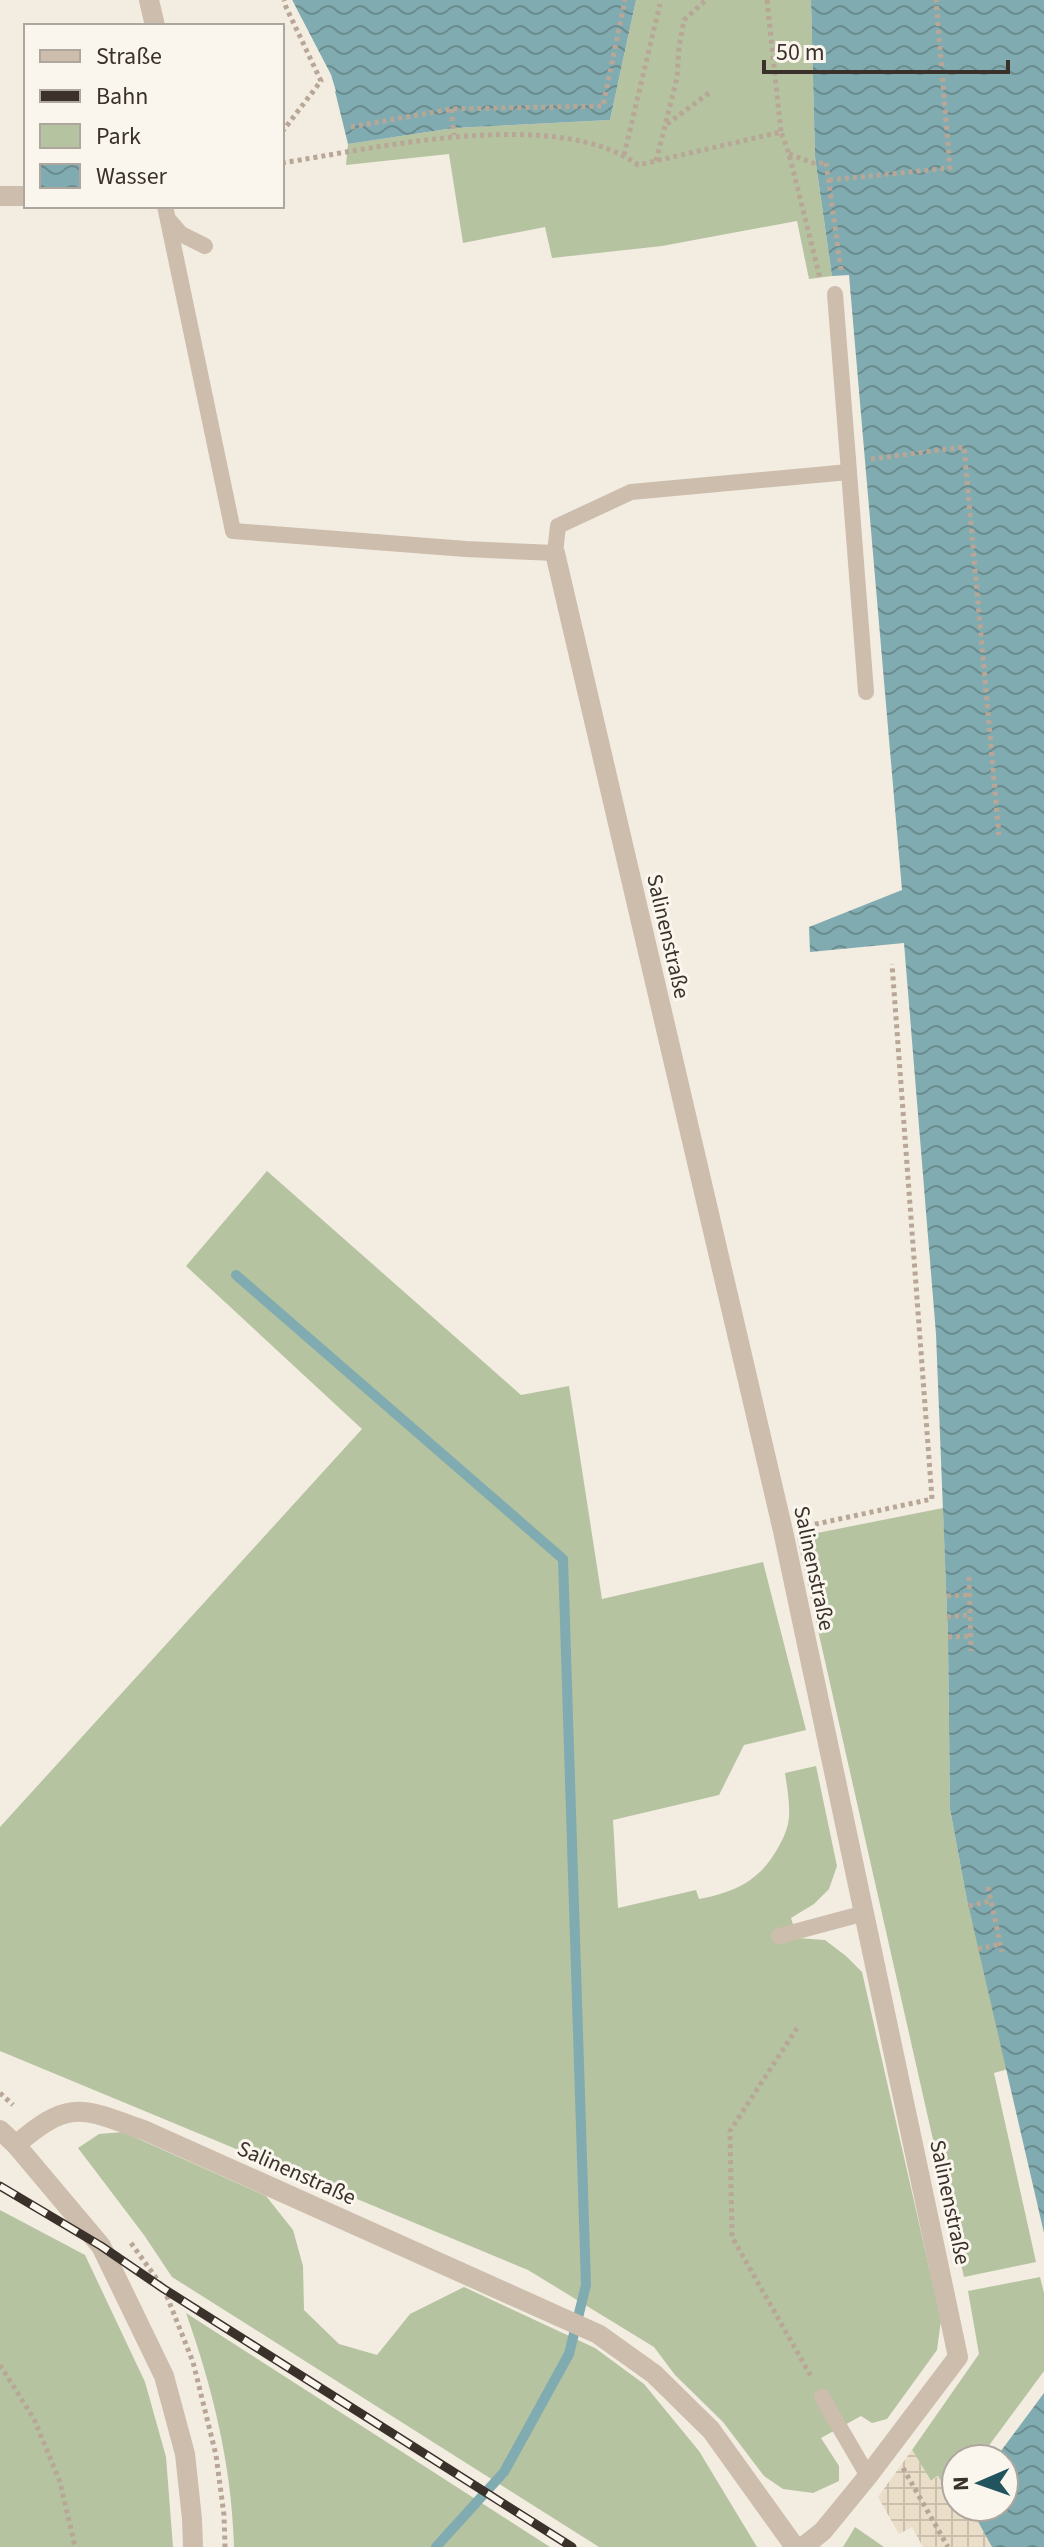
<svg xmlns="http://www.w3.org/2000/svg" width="1044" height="2547" viewBox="0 0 1044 2547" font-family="'Source Sans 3',sans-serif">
  <defs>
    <pattern id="plaza-grid" width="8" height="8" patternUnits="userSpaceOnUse" patternTransform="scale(2)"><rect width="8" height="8" fill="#ebdec9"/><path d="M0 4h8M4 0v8" fill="none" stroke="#cabfad"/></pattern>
    <pattern id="water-waves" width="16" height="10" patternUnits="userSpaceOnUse" patternTransform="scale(2)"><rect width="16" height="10" fill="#80abb0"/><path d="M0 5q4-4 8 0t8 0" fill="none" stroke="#6a8c8f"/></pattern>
  </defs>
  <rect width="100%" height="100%" fill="#f3ece1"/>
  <!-- green -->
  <g fill="#b5c3a1">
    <path d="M636,0H811L815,157L832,276L809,279L797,221L662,246L552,258L545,227L463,243L449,154L346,165L348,144L454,128L610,120Z"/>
    <path d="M267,1171L521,1395L569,1386L602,1599L763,1562L806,1730L744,1745L719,1795L613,1820L618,1908L696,1890L699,1899C736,1892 761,1880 779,1846C784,1837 788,1828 789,1817C790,1803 787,1787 785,1773L816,1766L837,1866L829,1889L814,1904L791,1918L797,1938L825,1940L846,1956L862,1972L941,2320L937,2350L887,2419L872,2423L861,2416L821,2438L839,2466V2481L813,2493L783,2489L764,2476L723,2422L675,2375L654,2347L528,2270L0,2051V1827L362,1429L186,1266Z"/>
    <path d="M943,1508L948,1637L950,1809L967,1900L1008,2069L994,2073L1036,2262L964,2277L797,1537Z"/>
    <path d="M123,2132L266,2196L293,2230L303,2266L304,2310L339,2344L377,2355L410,2314L464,2287L595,2348L644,2384L699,2451L757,2547H599L172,2277L144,2235L78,2148L99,2134Z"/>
    <path d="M0,2210L85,2255L145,2382L166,2457L173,2547H0Z"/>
    <path d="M1040,2277L1044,2293V2371L979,2459H956V2490L950,2497L937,2476L931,2481L912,2450L979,2354L968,2291Z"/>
    <path d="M186,2313L550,2547H234C232,2467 213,2389 186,2313Z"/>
    <path d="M855,2527L884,2547H843Z"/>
  </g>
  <!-- plaza -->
  <path fill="url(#plaza-grid)" d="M912,2450L931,2481L938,2476L950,2496L956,2490V2507H970L992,2547H923L912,2527L899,2534L878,2497Z"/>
  <!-- water -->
  <g fill="url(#water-waves)">
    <path d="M292,0H636L610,120L454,128L348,144L331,75Z"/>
    <path d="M811,0H1044V2233L967,1900L950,1809L948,1637L936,1334L904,943L810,952L809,927L902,890L849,275L832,276L815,157Z"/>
    <path d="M1044,2393V2547H992L970,2507H1004V2459H995Z"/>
  </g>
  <!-- pier -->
  <path fill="#f3ece1" d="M288,0H292L331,75L336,91L332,93L327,76L289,6Z"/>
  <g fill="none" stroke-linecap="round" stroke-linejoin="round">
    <!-- stream -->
    <path stroke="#80abb0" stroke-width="10" d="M236,1275L563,1559L586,2285L569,2354L504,2472L436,2547"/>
    <!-- path -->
    <g stroke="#b8a797" stroke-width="5" stroke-dasharray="4 4" stroke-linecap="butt">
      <path d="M767,0L781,132"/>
      <path d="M451,109L454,135"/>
      <path d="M667,124L709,93"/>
      <path d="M351,127L451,109L603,106L625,0"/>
      <path d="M282,132L321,81L286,7L284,0"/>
      <path d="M789,154L816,164L826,162L841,270"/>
      <path d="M624,155L660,4"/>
      <path d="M656,161L677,78L679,47L684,20L706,0"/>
      <path d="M282,163C376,148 557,106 638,165L781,132L789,154L820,278"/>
      <path d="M829,180L950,168L936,0"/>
      <path d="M871,459L964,447L999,835"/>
      <path d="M807,1526L932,1499L892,964"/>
      <path d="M969,1577L971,1651"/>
      <path d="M947,1596L969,1595"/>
      <path d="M947,1617L970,1615"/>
      <path d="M948,1637L971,1636"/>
      <path d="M988,1887L1002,1952"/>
      <path d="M969,1906L990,1901"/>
      <path d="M978,1949L1000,1944"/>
      <path d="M797,2028L730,2131L732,2237L812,2378"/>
      <path d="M0,2093L13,2105"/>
      <path d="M131,2243L164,2289L193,2362L216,2455L224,2515L225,2547"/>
      <path d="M0,2365L34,2419L60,2482L75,2547"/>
      <path d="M903,2468L948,2547"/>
    </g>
    <!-- service -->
    <g stroke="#ccbdad" stroke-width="16">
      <path d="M165,206L233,531L466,549L555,553L558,526L631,492L849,472L835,294"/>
      <path d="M168,219L181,234L205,246"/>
      <path d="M849,472L866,692"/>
      <path d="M779,1936L865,1913"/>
      <path d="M822,2397L868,2476"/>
    </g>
    <!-- minor -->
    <g stroke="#ccbdad" stroke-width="20">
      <path d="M149,0L155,26"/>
      <path d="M0,196H26"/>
      <path d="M555,553L783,1531L958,2357L868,2476L823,2531L803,2547"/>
      <path d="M16,2145C71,2097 83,2109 146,2131L598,2334L654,2374L711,2430L795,2547"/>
    </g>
    <!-- tertiary -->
    <path stroke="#ccbdad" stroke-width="20" d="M0,2130L16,2145L101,2246L164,2376L185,2454L192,2519L193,2547"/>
    <!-- rail casing -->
    <g stroke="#3a312b" stroke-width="9">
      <path id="rail" d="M0,2186L101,2246L164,2289L572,2547"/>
    </g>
    <!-- rail -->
    <use href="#rail" stroke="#faf6ee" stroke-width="6" stroke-dasharray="18" stroke-linecap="butt"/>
  </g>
  <g text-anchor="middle" stroke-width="6" stroke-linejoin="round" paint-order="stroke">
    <!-- street labels -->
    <g font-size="22" fill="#3a312b" stroke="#faf6ee">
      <text transform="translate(669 936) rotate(77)" y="8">Salinenstraße</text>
      <text transform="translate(815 1568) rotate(78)" y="8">Salinenstraße</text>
      <text transform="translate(297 2172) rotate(24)" y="8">Salinenstraße</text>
      <text transform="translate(951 2202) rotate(78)" y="8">Salinenstraße</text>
    </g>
  </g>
  <!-- legend -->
  <rect x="24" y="24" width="260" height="184" fill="#faf6ee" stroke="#ada7a0" stroke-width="2"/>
  <rect x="40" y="50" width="40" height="12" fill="#ccbdad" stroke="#ada7a0" stroke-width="2"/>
  <text x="96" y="64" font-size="24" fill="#3a312b">Straße</text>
  <rect x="40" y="90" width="40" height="12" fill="#3a312b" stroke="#ada7a0" stroke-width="2"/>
  <text x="96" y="104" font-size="24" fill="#3a312b">Bahn</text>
  <rect x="40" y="124" width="40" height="24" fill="#b5c3a1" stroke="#ada7a0" stroke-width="2"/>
  <text x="96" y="144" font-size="24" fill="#3a312b">Park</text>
  <rect x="40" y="164" width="40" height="24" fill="url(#water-waves)" stroke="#ada7a0" stroke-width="2"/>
  <text x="96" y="184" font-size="24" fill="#3a312b">Wasser</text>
  <!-- north arrow -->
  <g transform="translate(980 2483) rotate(268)"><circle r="38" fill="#faf6ee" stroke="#ada7a0" stroke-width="2"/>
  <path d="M0-6L14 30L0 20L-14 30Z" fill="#21545c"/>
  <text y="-12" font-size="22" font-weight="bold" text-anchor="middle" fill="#3a312b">N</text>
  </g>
  <!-- scale -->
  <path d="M764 60v12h244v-12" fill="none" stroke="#3a312b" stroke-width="4"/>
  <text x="776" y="60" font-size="24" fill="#3a312b" stroke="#faf6ee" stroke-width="6" paint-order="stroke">50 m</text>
</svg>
